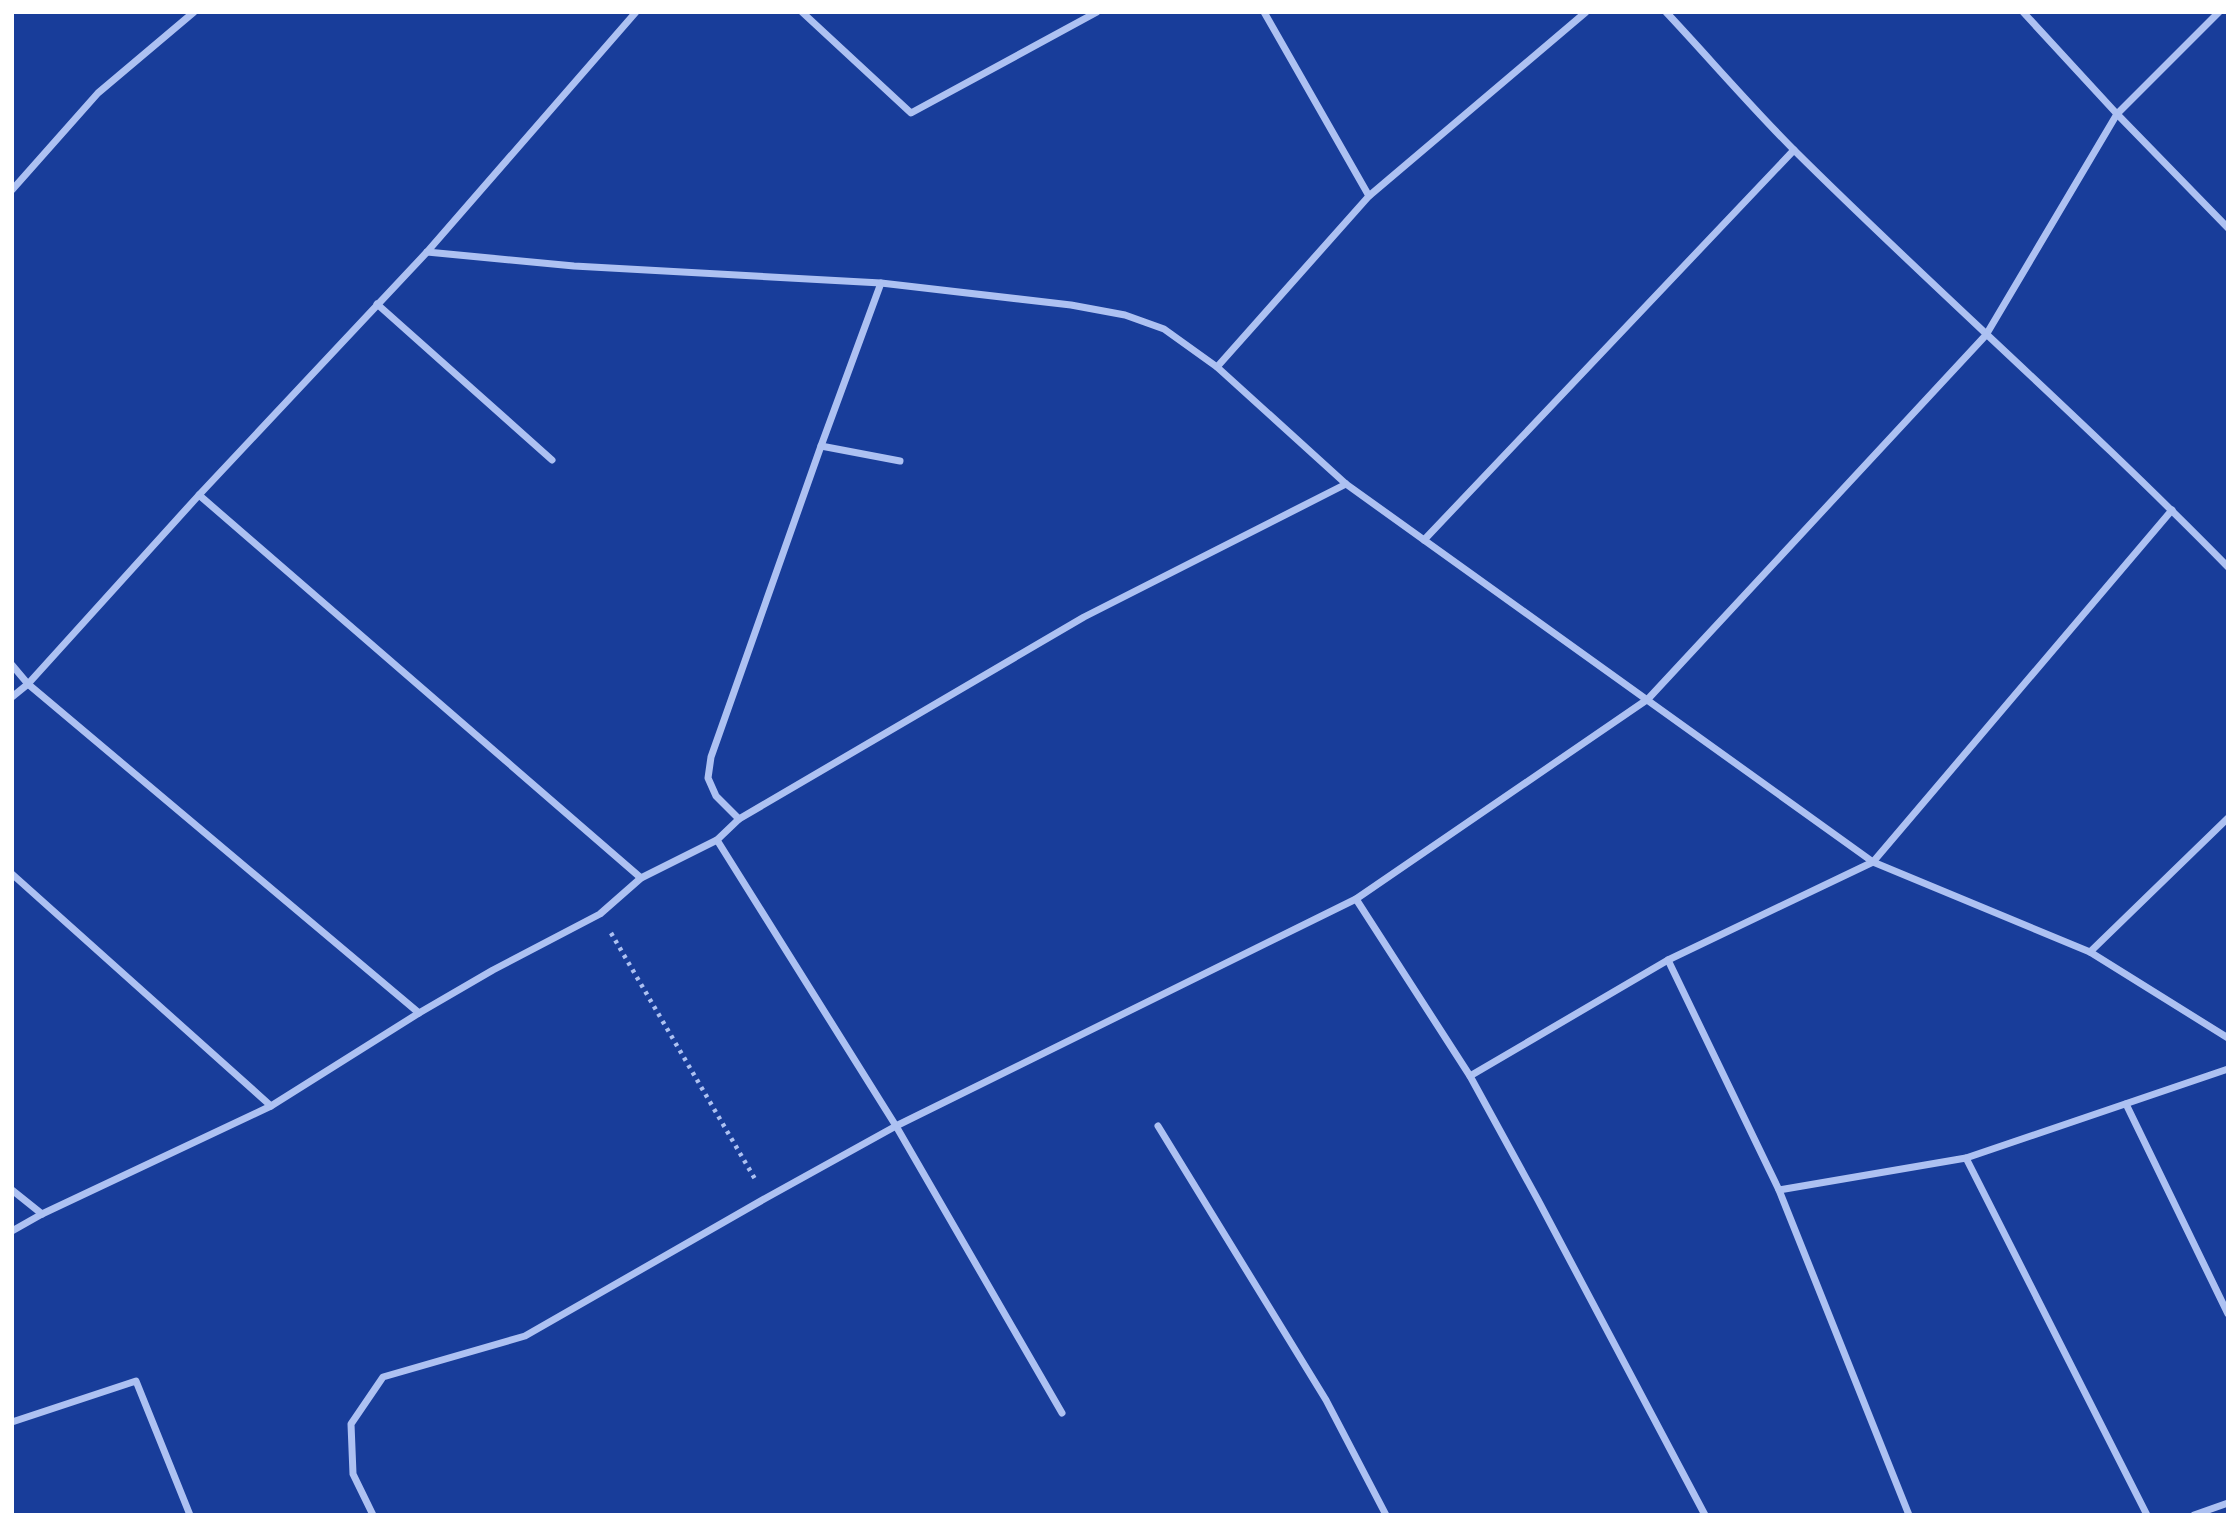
<svg xmlns="http://www.w3.org/2000/svg" width="2240" height="1527" viewBox="0 0 2240 1527" font-family="Commissioner,sans-serif">
  <rect width="100%" height="100%" fill="#183d9a"/>
  <g fill="none" stroke-linecap="round" stroke-linejoin="round">
    <!-- path -->
    <path stroke="#adc1f2" stroke-width="4.5" stroke-dasharray="3.5 5" stroke-linecap="butt" d="M611,933L755,1179"/>
    <!-- minor -->
    <g stroke="#adc1f2" stroke-width="7">
      <path d="M802,12L911,113L1097,12"/>
      <path d="M1264,12L1369,196"/>
      <path d="M1666,12C1710,59 1751,107 1796,152C1938,293 2088,424 2228,567"/>
      <path d="M2023,12L2117,114L2228,228"/>
      <path d="M12,190L98,93L194,12"/>
      <path d="M427,252L574,266L881,283L1071,305L1125,315L1164,329L1217,367L1346,484L1873,862L2090,952L2228,1038"/>
      <path d="M377,304L552,460"/>
      <path d="M1217,367L1369,196L1586,12"/>
      <path d="M821,446L900,461"/>
      <path d="M199,495L641,878"/>
      <path d="M1424,540L1794,150"/>
      <path d="M12,665L28,684L419,1013"/>
      <path d="M12,697L28,684L199,495L427,252L636,12"/>
      <path d="M739,819L716,796L708,778L711,757L821,446L881,283"/>
      <path d="M717,840L896,1126L1062,1413"/>
      <path d="M12,874L271,1106"/>
      <path d="M1356,899L1470,1076L1538,1200L1705,1515"/>
      <path d="M2090,952L2228,818"/>
      <path d="M1668,960L1779,1190L1966,1158L2147,1515"/>
      <path d="M1470,1076L1668,960L1873,862L2172,510"/>
      <path d="M2126,1104L2228,1314"/>
      <path d="M1158,1126L1326,1400L1386,1515"/>
      <path d="M1966,1158L2228,1069"/>
      <path d="M12,1190L42,1214"/>
      <path d="M1779,1190L1909,1515"/>
      <path d="M12,1231L42,1214L271,1106L419,1013L493,970L600,914L641,878L717,840L739,819L1084,617L1346,484"/>
      <path d="M12,1422L136,1381L190,1515"/>
      <path d="M373,1515L353,1474L351,1424L383,1377L525,1336L766,1198L896,1126L1356,899L1648,699L1986,335L2117,114L2219,12"/>
      <path d="M2194,1515L2228,1503"/>
    </g>
  </g>
  <!-- border -->
  <rect width="2240" height="1527" fill="none" stroke="#ffffff" stroke-width="28"/>
</svg>
